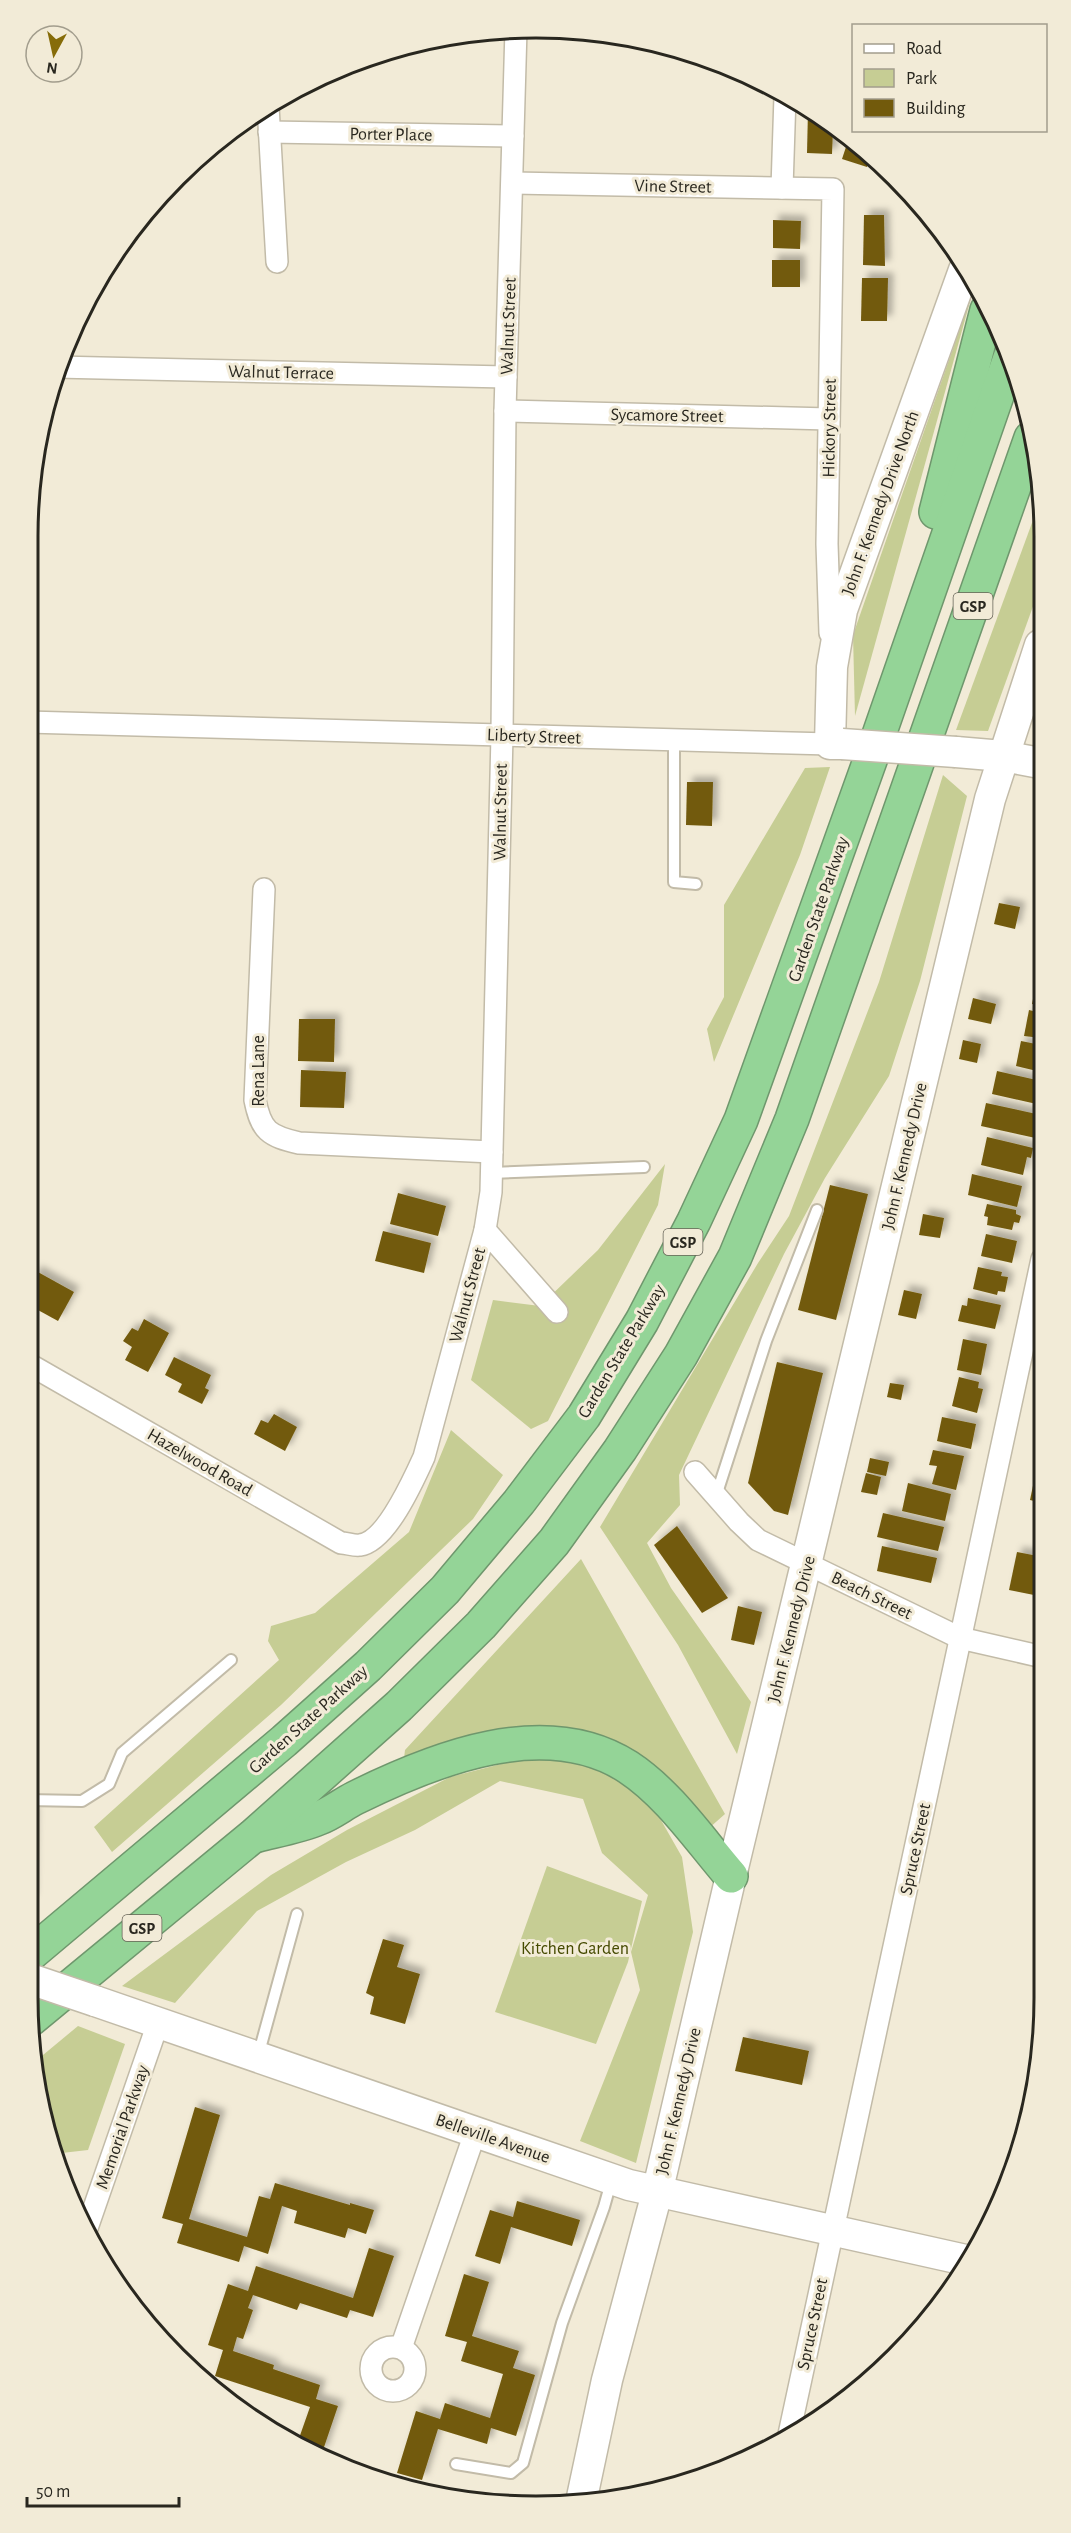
<svg xmlns="http://www.w3.org/2000/svg" width="1071" height="2533" viewBox="0 0 1071 2533" font-family="'Alegreya Sans',sans-serif">
  <defs>
    <filter id="shadow"><feDropShadow dx="5.5" dy="-5.5" stdDeviation="3" flood-color="#0004"/></filter>
  </defs>
  <rect width="100%" height="100%" fill="#f2ebd7"/>
  <!-- green -->
  <g fill="#c6cd94">
    <path d="M973,291L855,716L853,635Z"/>
    <path d="M1040,501V587L988,731L956,730Z"/>
    <path d="M830,767L800,855L714,1062L707,1029L724,997V905L805,768Z"/>
    <path d="M943,775L967,796L920,981L889,1076L825,1178L784,1254L679,1475L680,1505L647,1543L671,1588L751,1702L737,1754L678,1645L600,1527L758,1263L789,1216L879,982Z"/>
    <path d="M665,1164L658,1205L548,1421L531,1429L471,1380L493,1300L540,1306L598,1250Z"/>
    <path d="M451,1430L503,1475L473,1519L281,1705L112,1852L94,1827L279,1660L268,1641L271,1626L315,1613L409,1532Z"/>
    <path d="M581,1559L725,1814L708,1829L596,1740L403,1767L405,1750Z"/>
    <path d="M536,1755L597,1767L649,1799L682,1857L693,1932L636,2163L580,2141L640,1990L631,1952L648,1895L602,1853L583,1799L500,1781L415,1830L346,1862L257,1911L175,2003L122,1986L271,1875L347,1830L450,1777Z"/>
    <path d="M547,1866L642,1901L628,1962L596,2044L495,2012Z"/>
    <path d="M78,2026L125,2044L88,2150L53,2154L37,2060Z"/>
  </g>
  <!-- building -->
  <g fill="#725a0c" filter="url(#shadow)">
    <path d="M808,111L818,113L833,127L832,154L807,153Z"/>
    <path d="M848,141L869,161L867,167L842,159Z"/>
    <path d="M864,215H884L885,266L863,265Z"/>
    <path d="M773,220L801,221L800,249L773,248Z"/>
    <rect x="772" y="260" width="28" height="27"/>
    <path d="M862,278H888L887,321H861Z"/>
    <path d="M687,782H713L712,826L686,825Z"/>
    <path d="M999,903L1020,907L1015,929L994,924Z"/>
    <path d="M1037,979L1041,980V1006L1032,1004Z"/>
    <path d="M973,998L996,1004L991,1024L968,1019Z"/>
    <path d="M1029,1010L1041,1013V1038L1024,1036Z"/>
    <path d="M299,1019H335L334,1062L298,1061Z"/>
    <path d="M963,1040L981,1044L977,1063L959,1059Z"/>
    <path d="M1021,1041L1041,1045V1072L1016,1066Z"/>
    <path d="M301,1070L346,1072L344,1108L300,1107Z"/>
    <path d="M997,1071L1041,1081V1105L992,1094Z"/>
    <path d="M986,1103L1041,1115L1040,1139L981,1126Z"/>
    <path d="M987,1137L1033,1148L1031,1158L1027,1157L1023,1175L981,1165Z"/>
    <path d="M972,1174L1022,1186L1017,1207L968,1195Z"/>
    <path d="M830,1185L868,1194L836,1320L798,1310Z"/>
    <path d="M398,1193L446,1206L438,1236L390,1224Z"/>
    <path d="M987,1204L1016,1210V1214L1021,1216L1019,1223L1014,1222L1012,1230L987,1225L988,1217L984,1216Z"/>
    <path d="M923,1214L944,1218L940,1238L919,1235Z"/>
    <path d="M383,1231L431,1243L424,1273L375,1261Z"/>
    <path d="M986,1234L1017,1241L1012,1263L981,1256Z"/>
    <path d="M978,1267L1002,1272L1001,1276L1008,1277L1005,1292L998,1291L997,1295L973,1289Z"/>
    <path d="M36,1271L74,1292L58,1321L27,1304V1287Z"/>
    <path d="M904,1290L922,1294L916,1319L898,1315Z"/>
    <path d="M968,1298L1001,1305L995,1329L958,1321L962,1305L967,1306Z"/>
    <path d="M144,1319L169,1333L148,1372L125,1360L132,1347L123,1341L132,1328L138,1331Z"/>
    <path d="M963,1339L987,1344L981,1375L957,1370Z"/>
    <path d="M174,1357L211,1375L205,1388L209,1390L202,1404L178,1392L182,1384L165,1375Z"/>
    <path d="M777,1362L823,1373L788,1515L774,1511L748,1483Z"/>
    <path d="M959,1377L979,1382L978,1388L983,1389L977,1413L952,1406Z"/>
    <path d="M890,1383L904,1385L901,1400L887,1397Z"/>
    <path d="M274,1414L297,1427L285,1451L254,1434L261,1420L268,1423Z"/>
    <path d="M942,1417L976,1424L971,1449L937,1441Z"/>
    <path d="M933,1450L964,1456L956,1490L932,1484L937,1466L929,1465Z"/>
    <path d="M870,1458L889,1462L886,1476L867,1472Z"/>
    <path d="M866,1473L881,1477L877,1495L861,1492Z"/>
    <path d="M1035,1476L1043,1478V1503L1030,1500Z"/>
    <path d="M908,1483L951,1494L945,1521L902,1511Z"/>
    <path d="M883,1513L944,1527L938,1551L877,1537Z"/>
    <path d="M677,1526L728,1598L702,1613L654,1545Z"/>
    <path d="M882,1546L937,1558L931,1583L877,1571Z"/>
    <path d="M1017,1552L1043,1557V1579L1039,1596L1009,1590Z"/>
    <path d="M738,1606L762,1612L754,1645L731,1640Z"/>
    <path d="M27,1811L33,1812L31,1900H27Z"/>
    <path d="M383,1939L404,1945L397,1967L420,1974L405,2024L370,2014L374,1997L366,1993Z"/>
    <path d="M743,2037L809,2051L802,2085L735,2071Z"/>
    <path d="M195,2107L220,2115L189,2219L247,2237L259,2196L270,2199L275,2183L350,2205V2203L374,2210L366,2234L348,2228L345,2238L294,2223L297,2211L282,2206L268,2254L244,2246L239,2262L177,2243L183,2224L162,2218Z"/>
    <path d="M517,2201L580,2220L572,2246L511,2227L500,2264L475,2256L490,2210L513,2217Z"/>
    <path d="M369,2248L394,2256L373,2317L350,2310L347,2318L300,2303L297,2310L253,2295L248,2308L253,2310L243,2339L237,2337L233,2351L274,2365L273,2369L320,2385L316,2399L338,2406L322,2453L297,2444L310,2407L215,2376L223,2350L208,2345L228,2284L248,2291L256,2266L353,2298Z"/>
    <path d="M464,2274L489,2282L472,2336L519,2351L513,2368L535,2375L516,2436L491,2428L487,2444L438,2429L422,2480L397,2473L416,2411L440,2419L445,2403L490,2418L503,2374L461,2361L467,2342L445,2336Z"/>
  </g>
  <g fill="none" stroke-linecap="round" stroke-linejoin="round">
    <!-- lane casing -->
    <g stroke="#c2bba8" stroke-width="14">
      <g id="lane">
        <path d="M674,739V882L696,884"/>
        <path d="M491,1173L644,1167"/>
        <path d="M716,1496L766,1341L817,1210"/>
        <path d="M27,1800L82,1801L109,1784L122,1753L231,1660"/>
        <path d="M258,2056L297,1914"/>
        <path d="M456,2464L511,2473L523,2463L562,2323L604,2207L611,2182"/>
      </g>
    </g>
    <!-- street casing -->
    <g stroke="#c2bba8" stroke-width="24">
      <g id="street">
        <path d="M268,106L277,262"/>
        <path d="M269,132L513,136"/>
        <path d="M513,183L833,189L827,544L830,633"/>
        <path d="M782,188L785,96"/>
        <path d="M56,367L506,377"/>
        <path d="M505,411L829,419"/>
        <path d="M27,722L830,744"/>
        <path d="M264,889L255,1100C261,1131 269,1136 299,1143L492,1152"/>
        <path d="M485,1230L557,1312"/>
        <path d="M27,1363L341,1543C347,1543 354,1546 360,1545C386,1542 414,1479 424,1457L485,1230L491,1192L502,735L505,411L516,29"/>
        <path d="M695,1472L739,1522L758,1540L960,1638L1043,1657"/>
        <path d="M86,2231L158,2023"/>
        <circle cx="393" cy="2369" r="22"/>
        <path d="M401,2348L475,2133"/>
        <path d="M788,2439L1042,1259"/>
      </g>
    </g>
    <!-- secondary casing -->
    <g stroke="#c2bba8" stroke-width="33">
      <g id="secondary">
        <path d="M842,744H830L832,667L842,610L964,270"/>
        <path d="M956,752L1003,756L1040,763"/>
        <path d="M95,2001L629,2185L970,2261"/>
        <path d="M581,2502L607,2380L657,2193L731,1876L990,799L1040,645"/>
      </g>
    </g>
    <!-- highway casing -->
    <g stroke="#6f976d" stroke-width="36">
      <g id="highway">
        <path d="M936,512L987,310"/>
        <path d="M258,1835C278,1830 300,1826 319,1818C332,1813 343,1804 355,1798C434,1759 545,1714 628,1767C669,1794 699,1839 731,1876"/>
        <path d="M27,1957L284,1741L368,1666L445,1590L519,1502L584,1416L642,1321L694,1221L741,1120L873,752L1010,358"/>
        <path d="M31,2019L253,1836L399,1706L481,1625L554,1542L620,1450L681,1355L735,1257L792,1119L1031,438"/>
      </g>
    </g>
    <!-- lane -->
    <use href="#lane" stroke="#fff" stroke-width="10"/>
    <!-- street -->
    <use href="#street" stroke="#fff" stroke-width="21"/>
    <!-- secondary -->
    <use href="#secondary" stroke="#fff" stroke-width="30"/>
    <!-- highway -->
    <use href="#highway" stroke="#94d497" stroke-width="33"/>
    <!-- secondary-bridge casing -->
    <g stroke="#c2bba8" stroke-width="33" stroke-linecap="butt">
      <g id="secondary-bridge">
        <path d="M842,744L956,752"/>
        <path d="M27,1978L95,2001"/>
      </g>
    </g>
    <!-- secondary-bridge -->
    <use href="#secondary-bridge" stroke="#fff" stroke-width="30"/>
  </g>
  <g text-anchor="middle" stroke-width="6" stroke-linejoin="round" paint-order="stroke">
    <!-- shield labels -->
    <g fill="#f2ebd7" stroke="#656256" stroke-width="1.5">
      <rect x="953.5" y="593" width="39" height="26" rx="4.5"/>
      <rect x="663.5" y="1229" width="39" height="26" rx="4.5"/>
      <rect x="122.5" y="1915" width="39" height="26" rx="4.5"/>
    </g>
    <g font-size="16" font-weight="bold" fill="#29271f">
      <text x="973" y="612">GSP</text>
      <text x="683" y="1248">GSP</text>
      <text x="142" y="1934">GSP</text>
    </g>
    <!-- street labels -->
    <g font-size="18" fill="#29271f" stroke="#f2ebd7">
      <text transform="translate(391 134) rotate(1)" y="6">Porter Place</text>
      <text transform="translate(673 186) rotate(1)" y="6">Vine Street</text>
      <text transform="translate(508 326) rotate(-88)" y="6">Walnut Street</text>
      <text transform="translate(281 372) rotate(1)" y="6">Walnut Terrace</text>
      <text transform="translate(667 415) rotate(1)" y="6">Sycamore Street</text>
      <text transform="translate(829 428) rotate(-89)" y="6">Hickory Street</text>
      <text transform="translate(880 503) rotate(-70)" y="6">John F. Kennedy Drive North</text>
      <text transform="translate(534 736) rotate(2)" y="6">Liberty Street</text>
      <text transform="translate(500 812) rotate(-89)" y="6">Walnut Street</text>
      <text transform="translate(818 909) rotate(-71)" y="6">Garden State Parkway</text>
      <text transform="translate(258 1071) rotate(-90)" y="6">Rena Lane</text>
      <text transform="translate(904 1156) rotate(-77)" y="6">John F. Kennedy Drive</text>
      <text transform="translate(467 1295) rotate(-75)" y="6">Walnut Street</text>
      <text transform="translate(621 1351) rotate(-59)" y="6">Garden State Parkway</text>
      <text transform="translate(200 1462) rotate(30)" y="6">Hazelwood Road</text>
      <text transform="translate(872 1595) rotate(26)" y="6">Beach Street</text>
      <text transform="translate(791 1629) rotate(-76)" y="6">John F. Kennedy Drive</text>
      <text transform="translate(308 1719) rotate(-42)" y="6">Garden State Parkway</text>
      <text transform="translate(915 1849) rotate(-78)" y="6">Spruce Street</text>
      <text transform="translate(678 2101) rotate(-77)" y="6">John F. Kennedy Drive</text>
      <text transform="translate(122 2127) rotate(-71)" y="6">Memorial Parkway</text>
      <text transform="translate(493 2138) rotate(19)" y="6">Belleville Avenue</text>
      <text transform="translate(812 2324) rotate(-78)" y="6">Spruce Street</text>
    </g>
    <!-- park labels -->
    <g font-size="18" fill="#454a00" stroke="#f2ebd7">
      <text x="575" y="1954">Kitchen Garden</text>
    </g>
  </g>
  <!-- crop -->
  <path d="M0 0H1071V2533H0ZM536 38H536A498 498 0 0 1 1034 536V1998A498 498 0 0 1 536 2496H536A498 498 0 0 1 38 1998V536A498 498 0 0 1 536 38Z" fill="#f2ebd7" fill-rule="evenodd"/>
  <path fill="none" stroke="#29271f" stroke-width="3" d="M536 38H536A498 498 0 0 1 1034 536V1998A498 498 0 0 1 536 2496H536A498 498 0 0 1 38 1998V536A498 498 0 0 1 536 38Z"/>
  <!-- legend -->
  <rect x="852" y="24" width="195" height="108" fill="#f2ebd7" stroke="#a29d8d" stroke-width="1.5"/>
  <rect x="864" y="44" width="30" height="9" fill="#ffffff" stroke="#a29d8d" stroke-width="1.5"/>
  <text x="906" y="54" font-size="18" fill="#29271f">Road</text>
  <rect x="864" y="69" width="30" height="18" fill="#c6cd94" stroke="#a29d8d" stroke-width="1.5"/>
  <text x="906" y="84" font-size="18" fill="#29271f">Park</text>
  <rect x="864" y="99" width="30" height="18" fill="#725a0c" stroke="#a29d8d" stroke-width="1.5"/>
  <text x="906" y="114" font-size="18" fill="#29271f">Building</text>
  <!-- north arrow -->
  <g transform="translate(54 54) rotate(188)"><circle r="28" fill="#f2ebd7" stroke="#a29d8d" stroke-width="1.5"/>
  <path d="M0-4.5L10 22L0 15L-10 22Z" fill="#866c09"/>
  <text y="-9" font-size="16" font-weight="bold" text-anchor="middle" fill="#29271f">N</text>
  </g>
  <!-- scale -->
  <path d="M27 2497v9h152v-9" fill="none" stroke="#29271f" stroke-width="3"/>
  <text x="36" y="2497" font-size="18" fill="#29271f" stroke="#f2ebd7" stroke-width="4.5" paint-order="stroke">50 m</text>
</svg>
